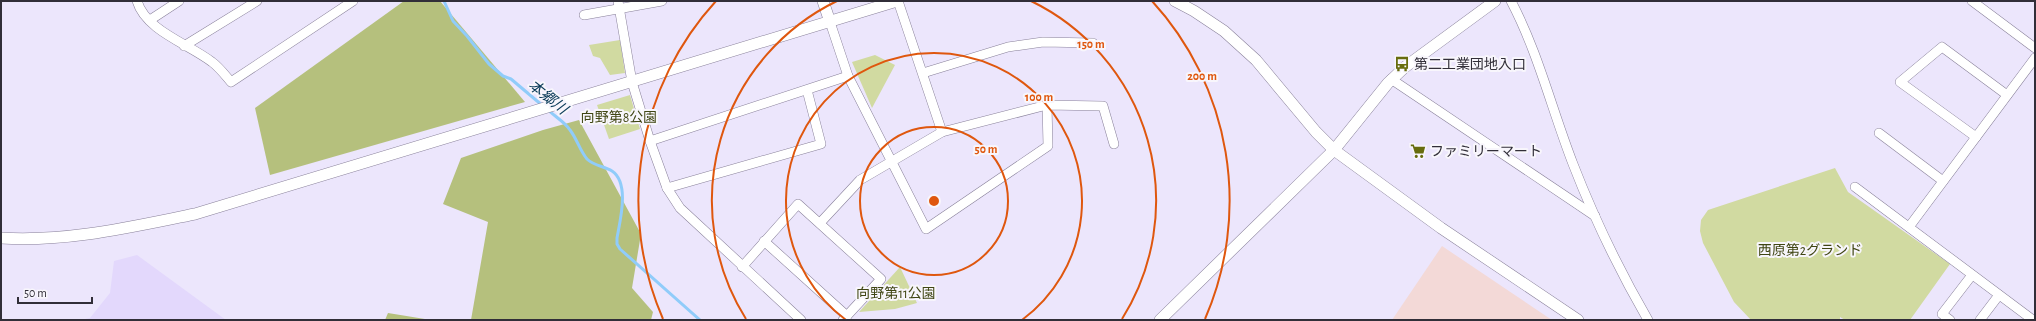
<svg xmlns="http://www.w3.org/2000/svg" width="2036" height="321" viewBox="0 0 2036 321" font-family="'Alegreya Sans','Noto Sans JP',sans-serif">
  <rect width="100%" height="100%" fill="#ece6fc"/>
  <!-- industrial -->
  <path fill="#f3d9d7" d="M1442,246L1552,320H1392Z"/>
  <!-- built -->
  <path fill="#e3d8fc" d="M137,255L226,320H80L90,318L110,293L114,261Z"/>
  <!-- green -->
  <g fill="#d1daa1">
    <path d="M620,40L625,73L610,75L600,58L593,56L589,45Z"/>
    <path d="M875,55L895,65L872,108L852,62Z"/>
    <path d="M630,95L640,129L609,139L597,105Z"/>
    <path d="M1835,168L1848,192L1950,264L1910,320H1845L1840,317V320H1751L1734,302L1703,243L1700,231L1701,220L1708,210Z"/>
    <path d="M900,267L917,303L895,309L859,312Z"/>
  </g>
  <!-- forest -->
  <g fill="#b5c07d">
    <path d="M404,1H440L525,102L270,175L255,108Z"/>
    <path d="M579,120L641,234L632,288L653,312L651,320H471L488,222L443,204L461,158L543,130Z"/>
    <path d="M388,313L431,320H385Z"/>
  </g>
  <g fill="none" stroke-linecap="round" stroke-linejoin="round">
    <!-- stream -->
    <g stroke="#90ccfa" stroke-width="3">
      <path d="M444,1L453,21L467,36L489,64L503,76L511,79L543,106"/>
      <path d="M547,109C554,116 565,122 570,130C577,139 580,151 587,159C594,166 604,166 612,171C630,183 620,221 617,238V244L620,249L700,320"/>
    </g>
    <!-- minor casing -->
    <g stroke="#89819a" stroke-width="10">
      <g id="minor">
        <path d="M137,1C146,31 189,44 212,62C219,67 225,75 231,82L353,1"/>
        <path d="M618,1L632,82L650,141L667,188L680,208L801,320"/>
        <path d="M898,1L942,132"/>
        <path d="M1511,1C1538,52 1552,110 1573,164C1594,218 1619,270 1648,320"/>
        <path d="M1972,1L2035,48"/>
        <path d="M584,15L662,1"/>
        <path d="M150,20L179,1"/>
        <path d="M830,22L848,76L926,229L1048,146L1047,105"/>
        <path d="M184,46L257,1"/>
        <path d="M923,73L1008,47L1043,42L1093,43"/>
        <path d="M1391,79L1595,216"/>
        <path d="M1879,133L1943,181"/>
        <path d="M1976,137L1900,82L1942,47L2007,95"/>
        <path d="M650,141L848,76"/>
        <path d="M1855,187L2033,320"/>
        <path d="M667,188L821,144L807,90"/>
        <path d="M820,223L860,180L942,132L1047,105L1103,106L1114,144"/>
        <path d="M1909,227L2035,58"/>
        <path d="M764,241L847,316"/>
        <path d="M742,267L798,204L881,279L843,320"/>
        <path d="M1950,320L1942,314L1972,275"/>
        <path d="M1980,320L1999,295"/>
      </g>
    </g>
    <!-- tertiary casing -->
    <g stroke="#89819a" stroke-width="12">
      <g id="tertiary">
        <path d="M823,1L830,22"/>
        <path d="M1175,1L1194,11L1224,31L1256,60L1316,132L1334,150L1441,228L1578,320"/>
        <path d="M1,238C68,242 130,227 195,214L897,1"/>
        <path d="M1160,320L1334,150L1388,83L1405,67L1495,1"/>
      </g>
    </g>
    <!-- minor -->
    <use href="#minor" stroke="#fff" stroke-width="9"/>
    <!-- tertiary -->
    <use href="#tertiary" stroke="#fff" stroke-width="11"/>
  </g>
  <!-- distance rings -->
  <g fill="none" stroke="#df570e" stroke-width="2">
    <circle cx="934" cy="201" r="74"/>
    <path d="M846 320A148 148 0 1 1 1022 320"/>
    <path d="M746 319A222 222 0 0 1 837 1M1031 1A222 222 0 0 1 1122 319"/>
    <path d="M663 319A296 296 0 0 1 716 1M1152 1A296 296 0 0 1 1205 319"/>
  </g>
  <!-- icons -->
  <defs>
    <g id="bus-bare" transform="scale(1.2)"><path d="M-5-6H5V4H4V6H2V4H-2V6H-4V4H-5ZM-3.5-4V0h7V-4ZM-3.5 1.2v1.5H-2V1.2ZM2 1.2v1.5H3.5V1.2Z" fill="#676c0e" stroke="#f8f6fc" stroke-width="2.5" paint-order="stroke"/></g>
    <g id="supermarket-bare" transform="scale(1.2)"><path d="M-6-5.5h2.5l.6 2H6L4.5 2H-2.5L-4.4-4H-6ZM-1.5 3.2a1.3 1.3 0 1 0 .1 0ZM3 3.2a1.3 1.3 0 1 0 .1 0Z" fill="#676c0e" stroke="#f8f6fc" stroke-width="2.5" paint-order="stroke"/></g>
  </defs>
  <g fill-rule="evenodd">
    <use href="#bus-bare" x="1402" y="64"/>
    <use href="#supermarket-bare" x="1418" y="151"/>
  </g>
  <g text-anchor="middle" stroke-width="4" stroke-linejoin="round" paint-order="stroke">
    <!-- poi labels -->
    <g font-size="14" fill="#312e38" stroke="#f8f6fc" text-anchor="start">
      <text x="1414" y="69">第二工業団地入口</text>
      <text x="1430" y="156">ファミリーマート</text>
    </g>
    <!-- park labels -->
    <g font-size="14" fill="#404614" stroke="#f8f6fc">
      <text x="619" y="122">向野第8公園</text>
      <text x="1810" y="255">西原第2グランド</text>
      <text x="896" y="298">向野第11公園</text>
    </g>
    <!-- water labels -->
    <g font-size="15" font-style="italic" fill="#0a3a58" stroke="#f8f6fc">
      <text transform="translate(548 97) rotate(39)" y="5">本郷川</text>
    </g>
  </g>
  <circle cx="934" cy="201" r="6" fill="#df570e" stroke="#f8f6fc" stroke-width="2"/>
  <g font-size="12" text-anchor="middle" font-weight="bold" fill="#df570e" stroke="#f8f6fc" stroke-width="4" stroke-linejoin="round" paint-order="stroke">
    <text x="1091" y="48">150 m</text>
    <text x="1202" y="80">200 m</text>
    <text x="1039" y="101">100 m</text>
    <text x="986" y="153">50 m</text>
  </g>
  <!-- border -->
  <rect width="2036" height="321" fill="none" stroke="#312e38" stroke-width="4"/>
  <!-- scale -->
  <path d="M18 297v6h74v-6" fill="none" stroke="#312e38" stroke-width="2"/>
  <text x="24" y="297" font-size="12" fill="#312e38" stroke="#f8f6fc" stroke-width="3" paint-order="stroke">50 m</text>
</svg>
